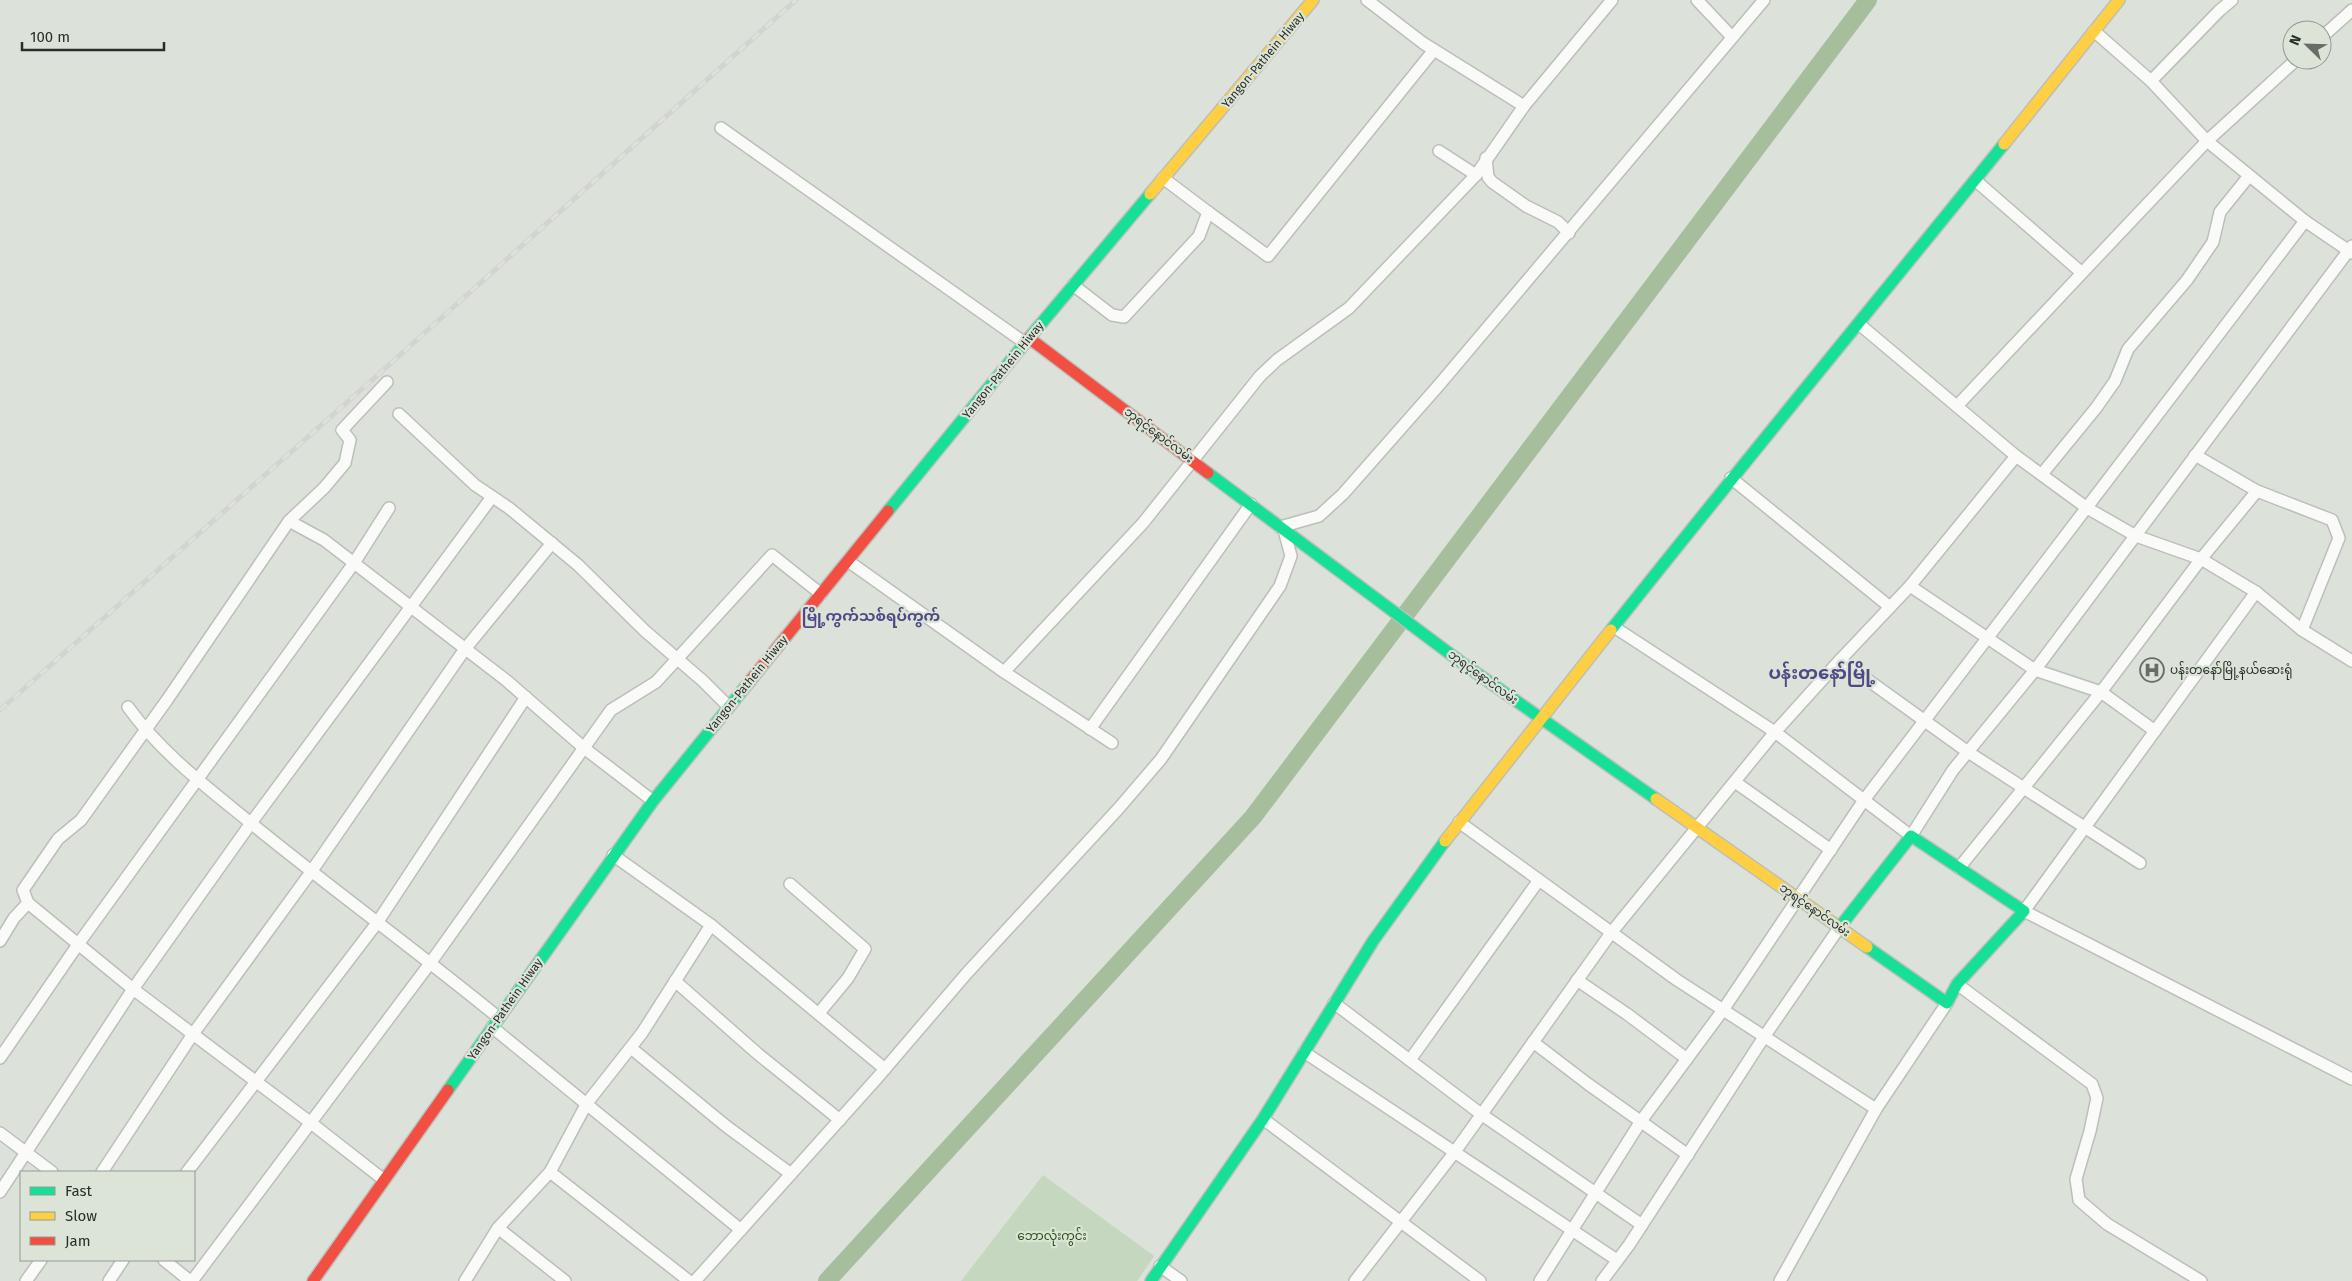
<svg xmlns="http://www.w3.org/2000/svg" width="2352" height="1281" viewBox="0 0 2352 1281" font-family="'Fira Sans','Noto Sans Myanmar',sans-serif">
  <rect width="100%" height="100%" fill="#dce1da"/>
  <!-- green -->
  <path fill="#c5d7be" d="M1043,1175L1154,1256L1137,1281H961Z"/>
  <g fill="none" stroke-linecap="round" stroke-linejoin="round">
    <!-- river -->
    <path stroke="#a6be9c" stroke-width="18" d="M827,1281L1253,817L1868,0"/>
    <!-- street casing -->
    <g stroke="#bbbfba" stroke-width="14">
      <g id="street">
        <path d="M1367,0L1423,43L1524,106"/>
        <path d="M1697,0L1732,37"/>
        <path d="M2094,31L2151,81L2207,141L2305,221L2352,253"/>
        <path d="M2322,37L2352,10"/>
        <path d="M2151,81L2219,11L2232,0"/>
        <path d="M721,128L1025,343"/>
        <path d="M1439,151L1476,175"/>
        <path d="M1486,158L1488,177L1492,182L1526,206L1558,222L1569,233"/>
        <path d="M1208,212L1268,256L1434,50"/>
        <path d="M2082,273L2207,141L2296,60"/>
        <path d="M1073,285L1112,315L1124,317L1199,236L1208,212L1163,178"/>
        <path d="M1859,324L2016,456L2087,508L2136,536L2201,559L2256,592L2302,630L2352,661"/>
        <path d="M1957,406L2082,273L1975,180"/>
        <path d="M399,414L475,485L509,508L578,565L645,631L703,681L729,707"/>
        <path d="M2195,455L2257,491L2332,520L2339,538L2302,630"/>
        <path d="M2042,474L2096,408L2115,381L2128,349L2187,280L2213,242L2220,212L2249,176"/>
        <path d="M1731,478L1890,607"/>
        <path d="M289,521L324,540L354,563L507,681L584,748L653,801"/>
        <path d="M1280,527L1319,516L1343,494L1439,385L1764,0"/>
        <path d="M848,561L1004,672L1112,743"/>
        <path d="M1910,586L2035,670L2101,692L2155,731"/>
        <path d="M2256,592L2024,911L2352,1079"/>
        <path d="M1614,627L1775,732L1911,836L1953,770L2035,670L2352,246"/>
        <path d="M1840,660L1910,586L2016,456"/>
        <path d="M1004,672L1143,523L1260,376L1277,360L1349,308L1476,175L1524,106L1612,0"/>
        <path d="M128,707C161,753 208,788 252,824C333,890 417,951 499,1018"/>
        <path d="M1090,729L1251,504"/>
        <path d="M1735,782L1831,850"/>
        <path d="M1459,822L1677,980L1876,1109"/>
        <path d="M613,855L711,925L885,1069"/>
        <path d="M1959,868L2101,692L2201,559L2257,491"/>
        <path d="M790,884L865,949L848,978L819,1013"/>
        <path d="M28,903L133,989L311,1123L384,1180"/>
        <path d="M0,941L14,918L28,903L23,890L58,839L81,820L167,700L289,521L324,488L345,463L350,440L342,430L387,382"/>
        <path d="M1577,980L1627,1014L1687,1059"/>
        <path d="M675,981L758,1054L840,1120"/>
        <path d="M1957,984L2092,1084L2097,1098L2090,1131L2076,1179L2079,1200L2107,1224L2201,1281"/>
        <path d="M1334,1003L1481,1114L1642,1225"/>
        <path d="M492,1027L741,1230"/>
        <path d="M1533,1042L1588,1084L1688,1155"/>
        <path d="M631,1048L726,1126L791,1174"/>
        <path d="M1304,1052L1617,1260"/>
        <path d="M0,1058L79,943L354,563L389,508"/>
        <path d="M1410,1060L1539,880"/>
        <path d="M1263,1119L1480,1281"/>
        <path d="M0,1133L52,1172"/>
        <path d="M102,1172L193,1034L311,872L465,649L552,543"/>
        <path d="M187,1172L377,923L526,697"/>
        <path d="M550,1172L689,1281"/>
        <path d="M0,1192L133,989L251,823L492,497"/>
        <path d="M498,1228L565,1281"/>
        <path d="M164,1260L190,1281"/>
        <path d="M1160,1266L1181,1281"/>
        <path d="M26,1281L41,1260"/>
        <path d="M109,1281L123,1260"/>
        <path d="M192,1281L431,962L611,710L656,682L772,555L821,594"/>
        <path d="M465,1281L498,1228L550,1172L587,1103L642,1033L711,925"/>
        <path d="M695,1281L878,1077L967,973L1119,808L1161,759L1280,586L1291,556L1284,530"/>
        <path d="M1355,1281L1454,1153L1611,933L1775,732L1840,660L1968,752L2140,863"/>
        <path d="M1540,1281L1641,1121L1723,1010L1864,800L2305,221"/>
        <path d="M1602,1281L1629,1245L1764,1037L1839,928"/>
        <path d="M1780,1281L1876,1109L1947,1003"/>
      </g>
    </g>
    <!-- fast casing -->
    <g stroke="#bbbfba" stroke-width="14">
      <g id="fast">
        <path d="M1208,473L1465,665L1656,799"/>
        <path d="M888,511L1029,338L1150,194"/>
        <path d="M1611,630C1740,467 1873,306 2004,144"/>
        <path d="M1839,928L1911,836L2024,911L1957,984L1947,1003L1867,947"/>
        <path d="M448,1090L653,801L750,681"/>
        <path d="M1151,1281L1263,1119L1373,941L1445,841"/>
      </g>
    </g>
    <!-- slow casing -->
    <g stroke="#bbbfba" stroke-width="14">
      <g id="slow">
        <path d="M2004,144L2119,0"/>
        <path d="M1150,194L1313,0"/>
        <path d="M1656,799L1867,947"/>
        <path d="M1445,841L1611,630"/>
      </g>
    </g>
    <!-- jam casing -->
    <g stroke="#bbbfba" stroke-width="14">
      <g id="jam">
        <path d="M1029,338L1208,473"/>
        <path d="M750,681L888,511"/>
        <path d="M313,1281L448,1090"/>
      </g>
    </g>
    <!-- street -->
    <use href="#street" stroke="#fafaf9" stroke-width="11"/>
    <!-- fast -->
    <use href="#fast" stroke="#16e098" stroke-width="11"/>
    <!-- slow -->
    <use href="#slow" stroke="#ffcf43" stroke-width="11"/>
    <!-- jam -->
    <use href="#jam" stroke="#f24e42" stroke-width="11"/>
    <!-- rail casing -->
    <g stroke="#d3d4d2" stroke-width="5">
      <path id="rail" d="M0,710L371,381L796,0"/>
    </g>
    <!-- rail -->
    <use href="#rail" stroke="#dbe4d7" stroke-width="3" stroke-dasharray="9" stroke-linecap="butt"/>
  </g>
  <!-- icons -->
  <defs>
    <g id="hospital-ring" transform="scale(1.25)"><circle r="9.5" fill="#dbe4d7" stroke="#686d67" stroke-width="1.5"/><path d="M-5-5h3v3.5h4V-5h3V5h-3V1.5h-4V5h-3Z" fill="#686d67"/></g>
  </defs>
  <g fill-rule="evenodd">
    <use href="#hospital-ring" x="2152" y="670"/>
  </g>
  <g text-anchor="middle" stroke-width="4.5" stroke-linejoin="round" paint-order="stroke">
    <!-- street labels -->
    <g font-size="12" fill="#2a2e29" stroke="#dbe4d7">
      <text transform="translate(1263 60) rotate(-50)" y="4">Yangon-Pathein Hiway</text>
      <text transform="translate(1003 370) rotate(-51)" y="4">Yangon-Pathein Hiway</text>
      <text transform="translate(1159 435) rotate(37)" y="4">ဘုရင့်နောင်လမ်း</text>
      <text transform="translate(1483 677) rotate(36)" y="4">ဘုရင့်နောင်လမ်း</text>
      <text transform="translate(747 684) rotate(-51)" y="4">Yangon-Pathein Hiway</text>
      <text transform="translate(1815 910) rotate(35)" y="4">ဘုရင့်နောင်လမ်း</text>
      <text transform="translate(505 1009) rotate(-55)" y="4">Yangon-Pathein Hiway</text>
    </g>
    <!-- poi labels -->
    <g font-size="12" fill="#2a2e29" stroke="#dbe4d7" text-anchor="start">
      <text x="2170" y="674">ပန်းတနော်မြို့နယ်ဆေးရုံ</text>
    </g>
    <!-- park labels -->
    <g font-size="12" fill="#275010" stroke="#dbe4d7">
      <text x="1052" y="1240">ဘောလုံးကွင်း</text>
    </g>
    <!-- quarter labels -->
    <g font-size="15" font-weight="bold" fill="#504987" stroke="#dbe4d7">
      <text x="871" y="621">မြို့ကွက်သစ်ရပ်ကွက်</text>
    </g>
    <!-- district labels -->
    <g font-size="18" font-weight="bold" fill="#504987" stroke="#dbe4d7">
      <text x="1822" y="679">ပန်းတနော်မြို့</text>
    </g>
  </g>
  <!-- legend -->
  <rect x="20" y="1171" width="175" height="90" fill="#dbe4d7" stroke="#949b91"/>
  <rect x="30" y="1187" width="25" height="8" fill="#16e098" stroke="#949b91"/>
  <text x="65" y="1196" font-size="15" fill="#2a2e29">Fast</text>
  <rect x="30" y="1212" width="25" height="8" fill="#ffcf43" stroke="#949b91"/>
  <text x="65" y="1221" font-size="15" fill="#2a2e29">Slow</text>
  <rect x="30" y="1237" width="25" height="8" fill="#f24e42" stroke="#949b91"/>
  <text x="65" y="1246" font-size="15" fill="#2a2e29">Jam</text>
  <!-- north arrow -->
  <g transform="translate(2307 45) rotate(293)"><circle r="24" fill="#dbe4d7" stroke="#949b91"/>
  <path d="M0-4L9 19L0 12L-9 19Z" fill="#686d67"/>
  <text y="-8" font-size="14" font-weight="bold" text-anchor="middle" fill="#2a2e29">N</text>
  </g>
  <!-- scale -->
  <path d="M22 42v8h142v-8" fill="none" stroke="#2a2e29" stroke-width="2.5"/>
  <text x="30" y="42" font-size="15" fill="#2a2e29" stroke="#dbe4d7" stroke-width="4" paint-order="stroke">100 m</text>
</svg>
